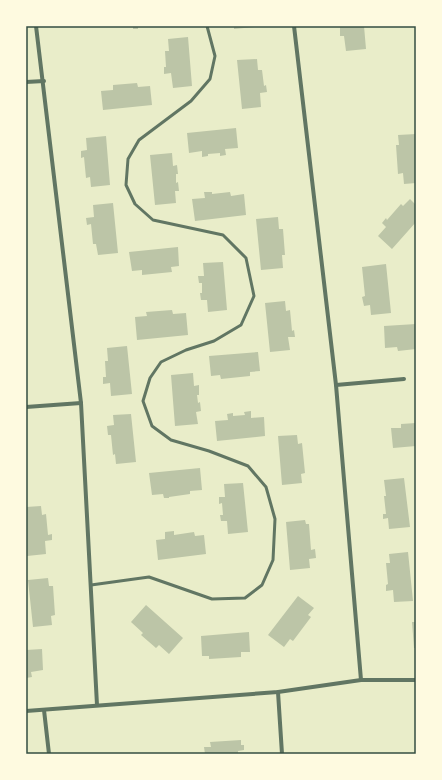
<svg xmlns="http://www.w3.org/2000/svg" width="442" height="780" viewBox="0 0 442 780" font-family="Figtree,sans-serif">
  <rect width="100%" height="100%" fill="#e9edc9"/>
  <!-- building -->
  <g fill="#bcc5a7">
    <rect x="133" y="26" width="5" height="3"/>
    <path d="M234,26H254V27L234,29Z"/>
    <path d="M340,26H364L366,49L346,51L344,36H340Z"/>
    <path d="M188,37L192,86L173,88L171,73L164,74V67H166L165,51H169L168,39Z"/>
    <path d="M257,59L258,70H262L264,86L266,85L267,92L260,93L261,107L242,109L237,60Z"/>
    <path d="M137,83L138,87L150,86L152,105L103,110L101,91L113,90V85Z"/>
    <path d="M236,128L238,148L225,149L226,155L220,156V153L208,154V156L202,157V151L189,153L187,133Z"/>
    <path d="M416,134V183L404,184L403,173L398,174L396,145H399L398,135Z"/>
    <path d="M106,136L110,185L91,187L90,177L86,178L84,157L81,158V151L87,150L86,138Z"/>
    <path d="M172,153L173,166L177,165L178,174H176V183L178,182L179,191H175L176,203L155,205L150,155Z"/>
    <path d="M204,192H212V194L230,192L231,196L244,194L246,215L195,221L192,199L205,198Z"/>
    <path d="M410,199L416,205V222L392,249L378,236L386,227L382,223L386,218L387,220L401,204L403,206Z"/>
    <path d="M113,203L118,253L98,255L96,244H93L91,224L87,225L86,218L94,217L93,205Z"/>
    <path d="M278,217L279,229H283L285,255H282L283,268L261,270L256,219Z"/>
    <path d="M178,247L179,266L171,267L172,272L142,275V270L132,271L129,252Z"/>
    <path d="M223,262L227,310L208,312L207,300H201L200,293H202V283H199L198,276H204L203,263Z"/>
    <path d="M386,264L391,313L371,315L370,305L364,306L362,297L365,296L362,267Z"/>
    <path d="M285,301L286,311L290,310L292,331L294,330L295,337H288L290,350L270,352L265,303Z"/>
    <path d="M172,310L173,314L186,313L188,335L137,340L135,317L147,316L146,312Z"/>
    <path d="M416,324V349L398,351L397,347L385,348L384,326Z"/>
    <path d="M127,346L132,394L111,396L110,383L103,384V377H106L105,361H108L107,348Z"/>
    <path d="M258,352L260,371L250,372V376L221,379L220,375L211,376L209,356Z"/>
    <path d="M193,373L194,386L199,385V395H197L198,403L200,402L201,411L196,412L198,424L175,426L171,375Z"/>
    <path d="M251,411V418L264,417L265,436L217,441L215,421L228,420L227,414L233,413V416L245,415L244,412Z"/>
    <path d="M131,414L136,462L116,464L115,454L113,455L111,435H108L107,426L114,425L113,415Z"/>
    <path d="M416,423V446L393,448L391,428H401V424Z"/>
    <path d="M297,435L298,444L302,443L305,473L301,474L302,483L282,485L278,436Z"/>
    <path d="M200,468L202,490L190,491V494L169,497V498H164L163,494L152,495L149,473Z"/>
    <path d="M404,478L410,527L389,529L388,518L383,519V514H386L384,496H386L384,480Z"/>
    <path d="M243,483L248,532L228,534L227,521H221L220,515H223L222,503L219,504V497H225L224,484Z"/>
    <path d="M41,506L42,515L46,514L48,535L52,534V540L45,541L46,554L27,556L26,507Z"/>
    <path d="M305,520L306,524H309L311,550L315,549L316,558L309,559L310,568L290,570L286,522Z"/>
    <path d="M174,531V535L194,532L195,536L204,535L206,554L158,560L156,540L165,539V532Z"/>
    <path d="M408,552L413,601L394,602L393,590L386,591V585L388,584L386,563H390L389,554Z"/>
    <path d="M48,578L49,586H53L55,615L51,616L52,625L33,627L28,580Z"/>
    <path d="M298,596L314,608L308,615L311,617L293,641L290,639L284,647L268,635Z"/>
    <path d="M146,605L183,638L169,654L159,645L156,648L141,635L143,633L131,622Z"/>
    <path d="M412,622H416V648H414Z"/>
    <path d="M249,632L250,652H241V657L209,659V656H202L201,636Z"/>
    <path d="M42,649L43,670L31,672L32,677L26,678V650Z"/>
    <path d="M241,740V745H244V750L238,751V754H205L204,747H211L210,742Z"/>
  </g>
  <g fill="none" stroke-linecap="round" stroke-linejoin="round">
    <!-- service -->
    <path stroke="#617663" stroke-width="3" d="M91,585L149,577L212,599L245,598L262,585L273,560L275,519L266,487L248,466L209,451L171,440L152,426L143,401L150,378L161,362L186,350L214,341L241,325L254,296L246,258L223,235L153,220L135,204L126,185L128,159L139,140L191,101L210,79L215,56L207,26"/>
    <!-- minor -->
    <g stroke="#617663" stroke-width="4">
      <path d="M36,26L81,403L97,705"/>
      <path d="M294,26L336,385L361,680"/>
      <path d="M26,82L44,81"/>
      <path d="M336,385L404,379"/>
      <path d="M26,407L81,403"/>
      <path d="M278,692L282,754"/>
      <path d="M44,710L49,754"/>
      <path d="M26,711L278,692L361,680H416"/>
    </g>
  </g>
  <!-- border -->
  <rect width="442" height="780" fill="none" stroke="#fefae0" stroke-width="54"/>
  <rect x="27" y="27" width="388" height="726" fill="none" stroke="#344e41" stroke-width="1.5"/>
</svg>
